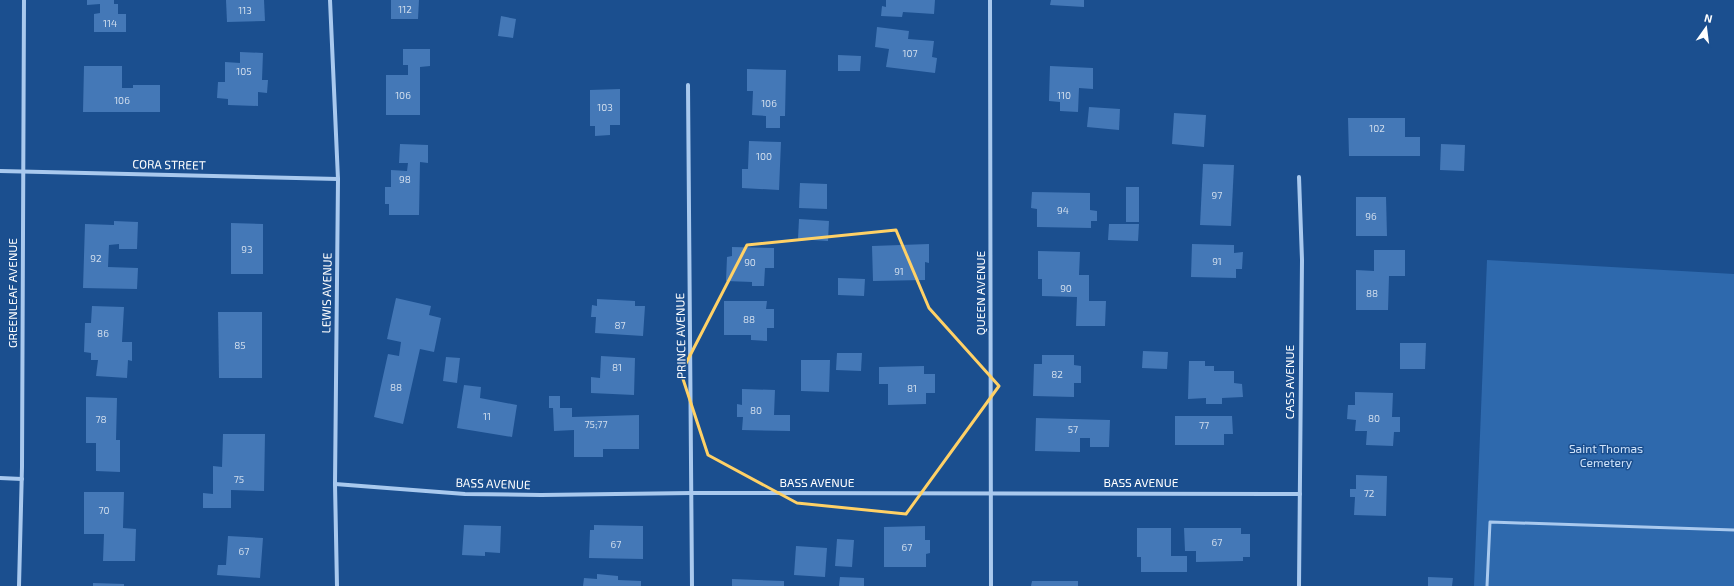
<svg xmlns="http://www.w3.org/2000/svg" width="1734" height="586" viewBox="0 0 1734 586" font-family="'Exo 2',sans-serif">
  <rect width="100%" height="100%" fill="#1b4f8f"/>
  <!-- green -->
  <path fill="#2e69ad" d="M1487,260L1734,274V586H1474Z"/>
  <!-- building -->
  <g fill="#4478b7">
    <path d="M87,0H114V4H118V14H126V32H94V14L100,13V4L87,5Z"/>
    <path d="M226,0H264L265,21L227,22Z"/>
    <path d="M391,0H419L418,19H391Z"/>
    <path d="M886,0H935L934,14L903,12L902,17L881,16L882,6L886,7Z"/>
    <path d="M1051,0H1084V7L1050,5Z"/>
    <path d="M501,16L516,19L513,38L498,36Z"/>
    <path d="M877,27L909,31L908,39L934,41L932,57L937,58L935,73L886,67L889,49L875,47Z"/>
    <path d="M403,49H430V66L420,67V115H386V75H408V65H403Z"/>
    <path d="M240,52L263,53L262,80H268L267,93L258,92V106L228,105V99L217,98L218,82H225V62L240,63Z"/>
    <path d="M838,55L861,56L860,71H838Z"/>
    <path d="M84,66H122V88H133V85H160V112H83Z"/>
    <path d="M1050,66L1093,68V89L1079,88L1078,112L1060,111V102L1049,101Z"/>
    <path d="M747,69L786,70L785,116H780V128H766V116L752,115L753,91H747Z"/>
    <path d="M620,89V125H610V135L595,136V126H590V90Z"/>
    <path d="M1089,107L1120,109L1119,130L1087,127Z"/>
    <path d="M1174,113L1206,115L1204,147L1172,144Z"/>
    <path d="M1348,118H1405V137H1420V156H1349Z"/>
    <path d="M749,141L781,142L779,190L742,188V169H748Z"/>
    <path d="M400,144L428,145V163L420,162L419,215H389V204H385V187H391V170L407,171L408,163H399Z"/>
    <path d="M1441,144L1465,145L1464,171L1440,170Z"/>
    <path d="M1203,164L1234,165L1231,226L1200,225Z"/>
    <path d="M800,183L827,184V209L799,208Z"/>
    <rect x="1126" y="187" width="13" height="35"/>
    <path d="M1032,192L1090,193V210L1097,211V221H1091V228L1037,227V209L1031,208Z"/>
    <path d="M1356,197H1386L1387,236H1356Z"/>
    <path d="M799,219L829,221L828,241L798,239Z"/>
    <path d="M114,221L138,222L137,249H119V244L109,245L108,267L138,268L137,289L83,288L85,224L114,225Z"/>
    <path d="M231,223L263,224V274H231Z"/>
    <path d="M1109,224H1139L1138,241L1108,240Z"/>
    <path d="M929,244V263L925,262V280L873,281L872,246Z"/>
    <path d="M1192,244L1234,245V253L1243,252L1242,269H1236V278L1191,277Z"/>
    <path d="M732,247L774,248V268H765L764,286H752V282L726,281L727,257L732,256Z"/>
    <path d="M1374,250H1405V276H1389L1388,310H1356V270L1374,271Z"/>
    <path d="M1038,251L1080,252L1079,275H1089V301H1106L1105,326H1076L1077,297L1042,296V279H1038Z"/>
    <path d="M838,278L865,279L864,296L838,295Z"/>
    <path d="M396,298L431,306L429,315L441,318L434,352L420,349L403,424L374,417L388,354L399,356L401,342L387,339Z"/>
    <path d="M597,299L635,301V306H645L643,336L595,333L596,317H591L592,305L597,306Z"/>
    <path d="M724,301H767L766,309H774V328H767V341L751,340V335H724Z"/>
    <path d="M92,306L124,307L122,342H132V361L128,360L127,378L96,376L98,360H91V353L84,352L85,323H91Z"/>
    <path d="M218,312H262V378H219Z"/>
    <path d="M1400,343H1426L1425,369H1400Z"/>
    <path d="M1143,351L1168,352L1167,369L1142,368Z"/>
    <path d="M837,353H862L861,371L836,370Z"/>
    <path d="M1042,355H1074V365L1081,366V383H1074V397L1033,396L1034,364H1042Z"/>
    <path d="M601,356L635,358L634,395L591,393V377L600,378Z"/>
    <path d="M446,357L460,358L457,383L443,381Z"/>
    <path d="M801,360H830L829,392L801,391Z"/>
    <path d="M1189,361H1205V366H1214V371H1234V383L1242,384L1243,397L1222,398V404H1206V398L1188,399Z"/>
    <path d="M924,366V374H935V393H926V404L888,405V384H879V367Z"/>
    <path d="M464,385L481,387L480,398L517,405L512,437L457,428Z"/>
    <path d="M742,389L775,390L774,415H790V431L742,430L743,417H737V404L742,405Z"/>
    <path d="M1355,392L1393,393L1392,417H1400V432H1394L1393,446L1366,445L1367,431H1355L1356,420L1347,419L1348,405H1355Z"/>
    <path d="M549,396H560V408H572V417L639,415V449H603V457H574V430L554,431L553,408H549Z"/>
    <path d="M86,397L117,398L116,440H120V472L96,471V443H86Z"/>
    <path d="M1175,416H1232L1233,434H1224V445H1175Z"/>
    <path d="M1036,418L1110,420L1109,447H1090V438H1080V452L1035,451Z"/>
    <path d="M223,434H265L264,491L231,490V508H203V493L213,494V466L222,467Z"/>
    <path d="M1356,475L1387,476L1386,516L1354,515L1355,497H1350V489H1356Z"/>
    <path d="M84,492H124L123,528L136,529L135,561H103L104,534H84Z"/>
    <path d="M464,525L501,526L500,553L485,552V556L462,555Z"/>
    <path d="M594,525L643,526V559L589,558L590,530H594Z"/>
    <path d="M925,526V540H930V553L926,554V567H884V527Z"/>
    <path d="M1137,528H1171V556H1187V572H1141V557H1137Z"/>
    <path d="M1184,528H1241V534H1250V557H1243V561L1196,562V551H1185Z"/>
    <path d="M228,536L263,538L260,578L217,575L218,565H226Z"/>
    <path d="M837,539L854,540L852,567L835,566Z"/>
    <path d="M796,546L827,548L825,577L794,575Z"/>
    <path d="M597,574L618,576V580L641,581V586H583L584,578L597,579Z"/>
    <path d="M840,577L864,578V586H839Z"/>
    <path d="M1428,577L1453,578L1452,586H1428Z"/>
    <path d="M732,579L784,581V586H732Z"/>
    <path d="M1032,581H1078V586H1031Z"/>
    <path d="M93,583L124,584V586H93Z"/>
  </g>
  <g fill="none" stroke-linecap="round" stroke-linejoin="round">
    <!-- lane -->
    <path stroke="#a9c9ee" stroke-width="3" d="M1487,586L1490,522L1734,530"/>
    <!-- street -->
    <g stroke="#a9c9ee" stroke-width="4">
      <path d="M330,0L338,179L335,484L337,586"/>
      <path d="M990,0L991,586"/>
      <path d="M688,85L692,586"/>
      <path d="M0,171L338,179"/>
      <path d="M1299,177L1302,260L1299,586"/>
      <path d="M0,478L22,479"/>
      <path d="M335,484L465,494L541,495L692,493L1300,494"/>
      <path d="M19,586L22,467L24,0"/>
    </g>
  </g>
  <!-- marked area -->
  <path fill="none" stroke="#ffd166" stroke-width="3" stroke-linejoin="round" d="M896,230L929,308L999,386L906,514L797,503L708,455L681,373L747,245Z"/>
  <g text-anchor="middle" stroke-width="3" stroke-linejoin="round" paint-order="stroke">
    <!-- number labels -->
    <g font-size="10" fill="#d0dded">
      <text x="405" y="13">112</text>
      <text x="245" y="14">113</text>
      <text x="110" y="27">114</text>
      <text x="910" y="57">107</text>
      <text x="244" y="75">105</text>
      <text x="403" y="99">106</text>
      <text x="1064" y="99">110</text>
      <text x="122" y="104">106</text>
      <text x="769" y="107">106</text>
      <text x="605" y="111">103</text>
      <text x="1377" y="132">102</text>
      <text x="764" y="160">100</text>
      <text x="405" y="183">98</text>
      <text x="1217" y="199">97</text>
      <text x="1063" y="214">94</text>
      <text x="1371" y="220">96</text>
      <text x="247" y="253">93</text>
      <text x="96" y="262">92</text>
      <text x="1217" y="265">91</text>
      <text x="750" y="266">90</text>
      <text x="899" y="275">91</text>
      <text x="1066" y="292">90</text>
      <text x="1372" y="297">88</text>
      <text x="749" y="323">88</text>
      <text x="620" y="329">87</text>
      <text x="103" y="337">86</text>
      <text x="240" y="349">85</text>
      <text x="617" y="371">81</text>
      <text x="1057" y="378">82</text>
      <text x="396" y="391">88</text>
      <text x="912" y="392">81</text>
      <text x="756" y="414">80</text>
      <text x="487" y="420">11</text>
      <text x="1374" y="422">80</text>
      <text x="101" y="423">78</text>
      <text x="596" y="428">75;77</text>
      <text x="1204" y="429">77</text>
      <text x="1073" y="433">57</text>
      <text x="239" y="483">75</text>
      <text x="1369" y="497">72</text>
      <text x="104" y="514">70</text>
      <text x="1217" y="546">67</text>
      <text x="616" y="548">67</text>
      <text x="907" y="551">67</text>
      <text x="244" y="555">67</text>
    </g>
    <!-- street labels -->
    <g font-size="12" fill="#fff" stroke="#1b4f8f">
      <text transform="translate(169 165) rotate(1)" y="4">CORA STREET</text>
      <text transform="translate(13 293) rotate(-90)" y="4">GREENLEAF AVENUE</text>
      <text transform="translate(327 293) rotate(-89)" y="4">LEWIS AVENUE</text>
      <text transform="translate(981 293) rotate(-90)" y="4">QUEEN AVENUE</text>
      <text transform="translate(681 336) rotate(-91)" y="4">PRINCE AVENUE</text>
      <text transform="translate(1290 382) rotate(-90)" y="4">CASS AVENUE</text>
      <text x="817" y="487">BASS AVENUE</text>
      <text x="1141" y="487">BASS AVENUE</text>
      <text transform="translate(493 484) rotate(2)" y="4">BASS AVENUE</text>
    </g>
    <!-- park labels -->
    <g font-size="12" fill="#cfe3fa" stroke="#1b4f8f">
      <text x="1606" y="453">Saint Thomas<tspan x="1606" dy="14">Cemetery</tspan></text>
    </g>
  </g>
  <!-- north arrow -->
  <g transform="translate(1706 28) rotate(14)" stroke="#1b4f8f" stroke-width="3" paint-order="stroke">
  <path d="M0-3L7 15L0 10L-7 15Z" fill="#ffffff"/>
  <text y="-6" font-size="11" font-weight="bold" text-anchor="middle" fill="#ffffff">N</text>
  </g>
</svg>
